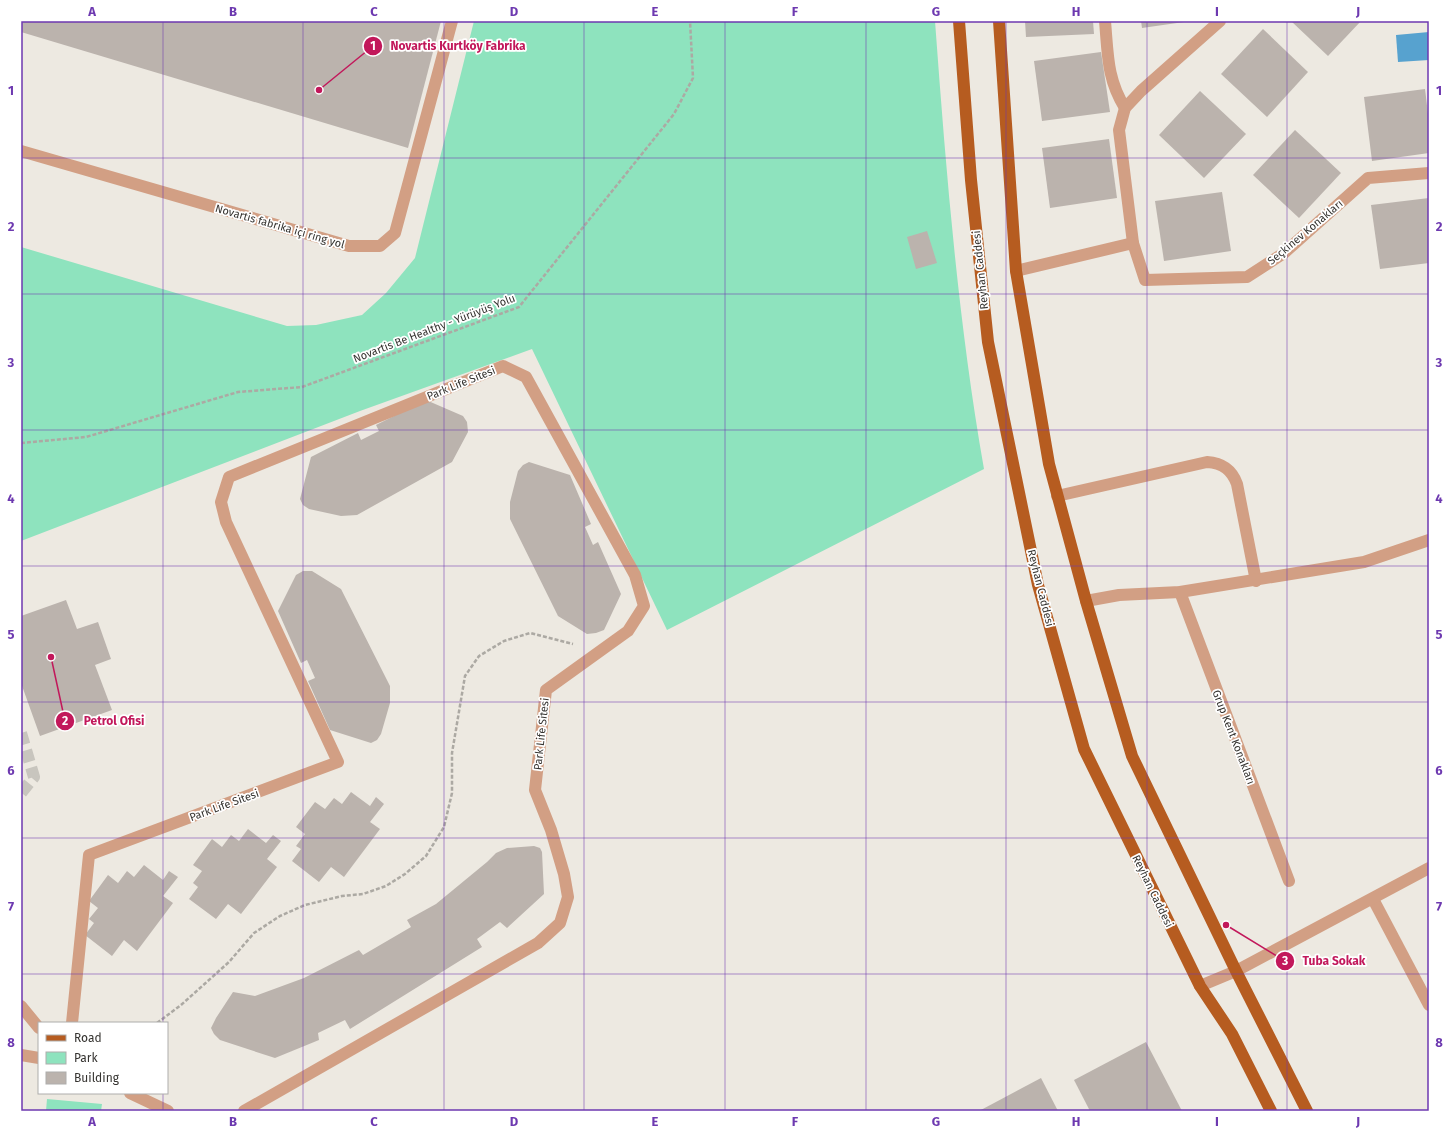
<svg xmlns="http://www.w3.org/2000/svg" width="1450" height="1132" viewBox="0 0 1450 1132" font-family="'Fira Sans',sans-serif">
  <rect width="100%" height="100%" fill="#ede9e1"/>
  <!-- green -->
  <g fill="#8ee3be">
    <path d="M474,21H935C946,171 958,321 984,469L667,630L532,349L360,411L21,541V247L287,326L316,325L362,315L386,293L415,258Z"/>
    <path d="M47,1099L102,1104L101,1111H46Z"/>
  </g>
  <!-- water -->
  <path fill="#57a2cf" d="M1429,32V60L1398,62L1396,35Z"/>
  <!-- building -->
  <g fill="#bbb3ad">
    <path d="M21,21H441L408,148L21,32Z"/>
    <path d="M1025,21H1093L1094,34L1026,37Z"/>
    <path d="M1141,21H1184V22L1142,28Z"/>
    <path d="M1291,21H1361L1328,56Z"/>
    <path d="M1263,29L1308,72L1267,117L1221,74Z"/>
    <path d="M1101,52L1110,112L1042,121L1034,61Z"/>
    <path d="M1425,89L1429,122V153L1372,161L1364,97Z"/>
    <path d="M1200,91L1246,134L1204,178L1159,135Z"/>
    <path d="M1295,130L1341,173L1299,218L1253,175Z"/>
    <path d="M1109,139L1117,198L1050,208L1042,148Z"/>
    <path d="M1222,192L1231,251L1164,261L1155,201Z"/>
    <path d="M1429,198V263L1380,269L1371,205Z"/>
    <path d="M927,231L937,263L916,269L907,237Z"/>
    <path d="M426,400L463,416L467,422L468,432L452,462L357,515L341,516L309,509L303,505L300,499L311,457L358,433L361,440L379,431L376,425Z"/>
    <path d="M529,462L570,475L591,524L585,527L593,545L598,542L621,594L604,630L596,633L587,634L558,616L510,519V502L518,471L523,465Z"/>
    <path d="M303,571H312L341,589L390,686V703L381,734L377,740L371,743L330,730L308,681L315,678L307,660L301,663L278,611L296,575Z"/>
    <path d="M66,600L77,629L98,622L111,659L95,665L112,710L40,736L21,683V616Z"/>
    <path d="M351,792L370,806L376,797L384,804L370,822L380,829L344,877L331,867L319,882L292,861L301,849L296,846L305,834L296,827L315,802L325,809L334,798L342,804Z"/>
    <path d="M248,829L266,843L273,835L281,841L267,859L277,867L241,914L228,904L216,919L189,899L198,887L193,883L202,871L193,865L212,839L222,847L231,835L239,841Z"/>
    <path d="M534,846L540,848L542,852L544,894L507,928L500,922L477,939L482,947L350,1029L345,1020L318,1033L319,1040L275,1058L220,1040L214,1034L211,1028L216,1018L233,992L255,996L304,978L359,950L363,955L411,927L407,920L436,904L487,862L496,853L507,848Z"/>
    <path d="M144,865L163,880L169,871L178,877L163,896L173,903L137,951L124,940L112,956L85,935L94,923L89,919L98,908L89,901L108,875L118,883L127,871L134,877Z"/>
    <path d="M1146,1042L1182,1111H1090L1074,1080Z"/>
    <path d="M1041,1078L1058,1111H979Z"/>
  </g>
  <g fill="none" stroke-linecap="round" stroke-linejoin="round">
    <!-- minor-tunnel -->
    <path stroke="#c8c5be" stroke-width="12" stroke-dasharray="12 6" stroke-linecap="butt" d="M21,733L34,777L21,793"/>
    <!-- path -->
    <g stroke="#aca9a3" stroke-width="2.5" stroke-dasharray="4 2" stroke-linecap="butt">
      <path d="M21,443L86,437L238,392L302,387L519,307L674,114L693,78L690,21"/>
      <path d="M157,1023L181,1005L229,962L254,933L280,916L305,905L342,896L363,894L386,886L405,874L426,856L444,827L452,793V753L465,676L479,656L504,641L530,633L573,644"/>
    </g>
    <!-- minor -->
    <g stroke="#d29f84" stroke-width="12">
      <path d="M1105,21C1108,55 1107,79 1125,108"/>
      <path d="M21,151L349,246H380L395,233L452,21"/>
      <path d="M1133,243L1119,130L1125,108L1141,91L1220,21"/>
      <path d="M1016,271L1133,243L1145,280L1247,277L1284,253L1368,178L1429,173"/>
      <path d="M1057,496L1207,462C1223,463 1232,470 1237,484L1256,581"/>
      <path d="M1180,592L1289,881"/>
      <path d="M1086,601L1119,595L1180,592L1364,562L1429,540"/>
      <path d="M1373,899L1429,1005"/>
      <path d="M1200,986L1236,971L1429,868"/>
      <path d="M21,1006L39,1028"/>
      <path d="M72,1023L89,855L338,762L226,522L221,502L229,477L503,366L526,377L635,575L644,606L628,631L546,690L535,790L551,830L564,874L568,897L560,923L538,943L244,1111"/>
      <path d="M21,1055L39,1058"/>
      <path d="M130,1093L168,1111"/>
    </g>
    <!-- major -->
    <g stroke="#b65c20" stroke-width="12">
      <path d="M959,21L971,180L988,342L1038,585L1084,749L1200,986L1232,1034L1271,1111"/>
      <path d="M999,21L1016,271L1049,464L1086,601L1132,756L1236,971L1307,1111"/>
    </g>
  </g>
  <!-- grid -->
  <path fill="none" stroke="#6d39b0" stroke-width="1" stroke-opacity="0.55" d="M163,21V1023M303,21V1111M444,21V1111M584,21V1111M725,21V1111M866,21V1111M1006,21V1111M1147,21V1111M1287,21V1111M21,158H1429M21,294H1429M21,430H1429M21,566H1429M21,702H1429M21,838H1429M21,974H1429M163,1093V1111"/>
  <g text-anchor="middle" stroke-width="3.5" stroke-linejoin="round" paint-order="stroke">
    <!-- street labels -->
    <g font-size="11" fill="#353330" stroke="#fff">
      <text transform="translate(280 226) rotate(16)" y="4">Novartis fabrika içi ring yol</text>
      <text transform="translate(1305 232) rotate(-40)" y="4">Seçkinev Konakları</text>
      <text transform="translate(980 270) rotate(-96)" y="4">Reyhan Caddesi</text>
      <text transform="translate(434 328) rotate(-21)" y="4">Novartis Be Healthy - Yürüyüş Yolu</text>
      <text transform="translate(461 383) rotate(-22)" y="4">Park Life Sitesi</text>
      <text transform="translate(1041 588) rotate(76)" y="4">Reyhan Caddesi</text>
      <text transform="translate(541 734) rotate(-84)" y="4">Park Life Sitesi</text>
      <text transform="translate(1234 737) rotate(69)" y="4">Grup Kent Konakları</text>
      <text transform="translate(224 805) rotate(-20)" y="4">Park Life Sitesi</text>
      <text transform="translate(1153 891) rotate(64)" y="4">Reyhan Caddesi</text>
    </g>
  </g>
  <!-- callouts -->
  <path fill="none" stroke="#c2185b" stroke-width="1.5" d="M319 90L373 46M51 657L65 721M1226 925L1285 961"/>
  <g fill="#c2185b" stroke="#fff" stroke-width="1.5">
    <circle cx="319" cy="90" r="4"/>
    <circle cx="51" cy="657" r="4"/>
    <circle cx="1226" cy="925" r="4"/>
    <circle cx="373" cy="46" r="10"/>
    <circle cx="65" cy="721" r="10"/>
    <circle cx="1285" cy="961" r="10"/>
  </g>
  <g font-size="12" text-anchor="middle" font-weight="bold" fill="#fff">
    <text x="373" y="50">1</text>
    <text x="65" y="725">2</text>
    <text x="1285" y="965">3</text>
  </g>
  <g font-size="12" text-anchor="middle" font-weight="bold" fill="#c2185b" stroke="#fff" stroke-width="3.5" stroke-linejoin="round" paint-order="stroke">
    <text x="458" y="50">Novartis Kurtköy Fabrika</text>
    <text x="114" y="725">Petrol Ofisi</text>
    <text x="1334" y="965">Tuba Sokak</text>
  </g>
  <!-- border -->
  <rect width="1450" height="1132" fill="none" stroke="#ffffff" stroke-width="44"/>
  <!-- legend -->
  <rect x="38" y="1022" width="130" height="72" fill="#ffffff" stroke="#aeadac"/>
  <rect x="46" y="1035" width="20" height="6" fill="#b65c20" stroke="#aeadac"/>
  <text x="74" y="1042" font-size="12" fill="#353330">Road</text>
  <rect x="46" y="1052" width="20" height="12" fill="#8ee3be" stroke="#aeadac"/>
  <text x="74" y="1062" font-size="12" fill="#353330">Park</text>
  <rect x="46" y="1072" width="20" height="12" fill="#bbb3ad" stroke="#aeadac"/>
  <text x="74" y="1082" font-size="12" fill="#353330">Building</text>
  <rect x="22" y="22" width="1406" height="1088" fill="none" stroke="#6d39b0" stroke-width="1.5"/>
  <g font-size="13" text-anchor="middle" font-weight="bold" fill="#6d39b0">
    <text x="92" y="16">A</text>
    <text x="233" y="16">B</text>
    <text x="374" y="16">C</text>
    <text x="514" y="16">D</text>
    <text x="655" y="16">E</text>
    <text x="795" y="16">F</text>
    <text x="936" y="16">G</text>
    <text x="1076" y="16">H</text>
    <text x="1217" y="16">I</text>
    <text x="1358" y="16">J</text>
    <text x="11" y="95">1</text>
    <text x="1439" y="95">1</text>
    <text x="11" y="231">2</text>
    <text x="1439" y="231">2</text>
    <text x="11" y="367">3</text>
    <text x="1439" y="367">3</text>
    <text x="11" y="503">4</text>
    <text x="1439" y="503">4</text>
    <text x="11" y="639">5</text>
    <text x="1439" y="639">5</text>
    <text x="11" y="775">6</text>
    <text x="1439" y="775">6</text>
    <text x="11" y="911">7</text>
    <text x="1439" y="911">7</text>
    <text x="11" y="1047">8</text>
    <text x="1439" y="1047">8</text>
    <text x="92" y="1126">A</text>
    <text x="233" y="1126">B</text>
    <text x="374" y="1126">C</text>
    <text x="514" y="1126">D</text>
    <text x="655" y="1126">E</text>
    <text x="795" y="1126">F</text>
    <text x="936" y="1126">G</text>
    <text x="1076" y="1126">H</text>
    <text x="1217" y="1126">I</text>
    <text x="1358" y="1126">J</text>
  </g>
</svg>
